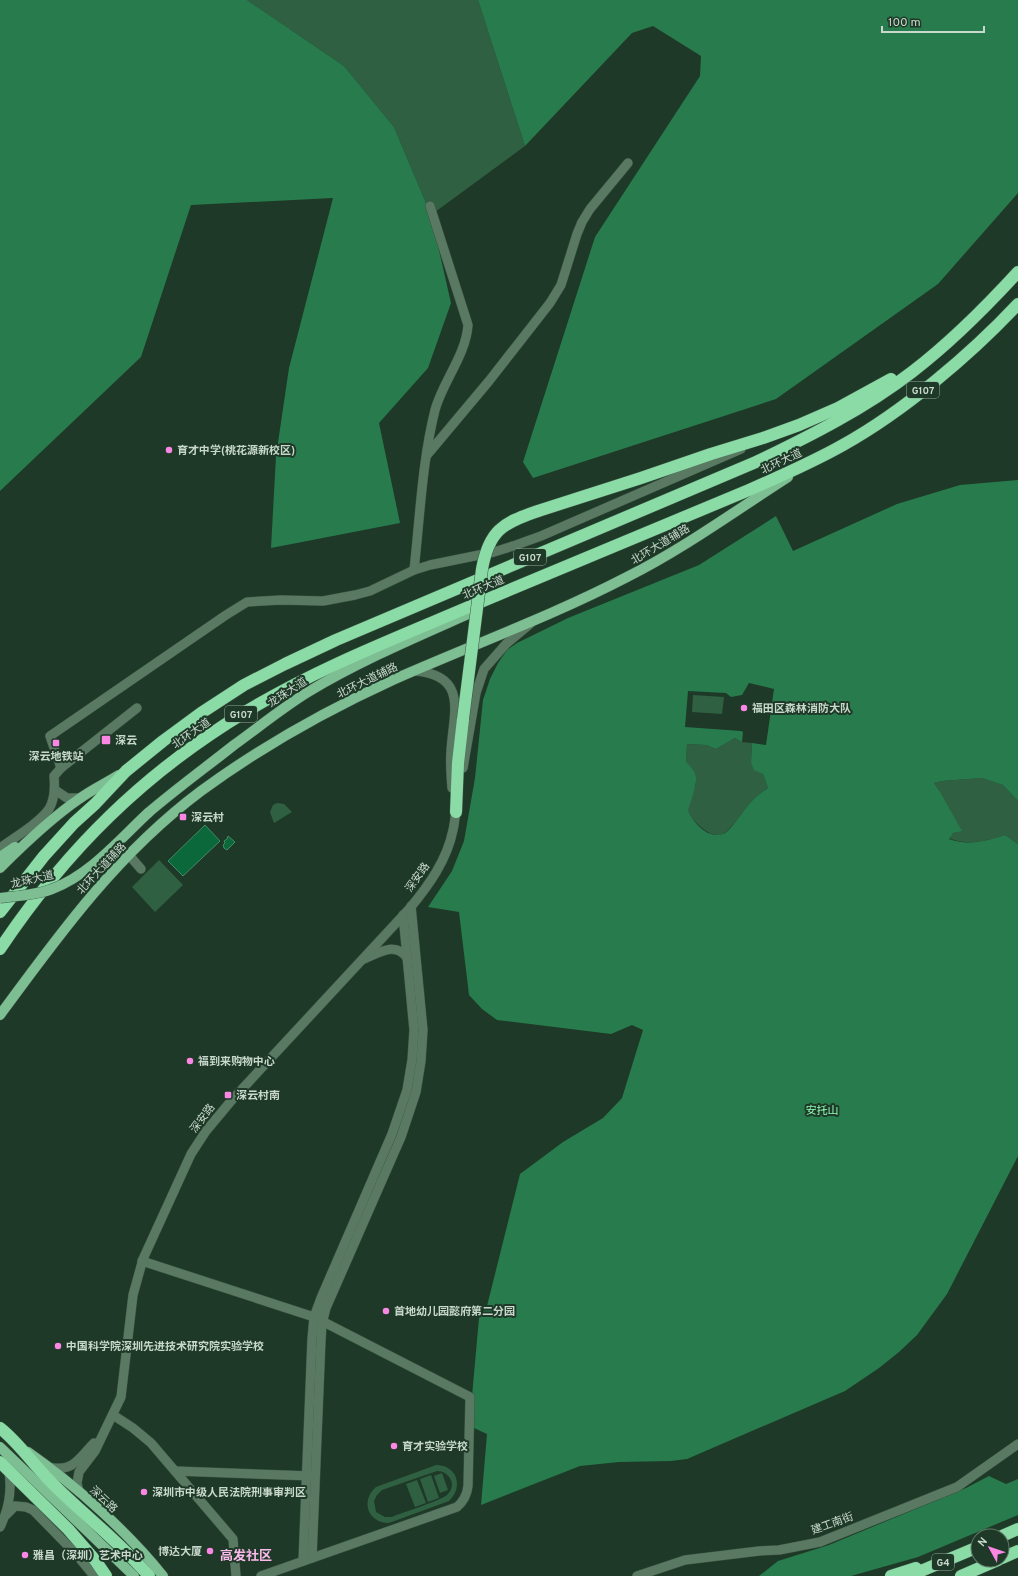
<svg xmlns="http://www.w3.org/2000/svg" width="1018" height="1576" viewBox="0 0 1018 1576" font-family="Overpass,'Noto Sans SC',sans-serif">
  <rect width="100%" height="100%" fill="#1e3927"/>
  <!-- green -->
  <g fill="#306042" fill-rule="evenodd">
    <path d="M247,0H478L525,146L431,215L394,127L344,66Z"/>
    <path d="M693,695L724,697L722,714L692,712Z"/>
    <path d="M735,738L742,742L752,743L751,762L763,774L768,788C762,792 756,796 751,802C743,811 736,823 727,831C714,844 694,822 687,811L691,797L696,784L686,761L687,744L706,745L716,749Z"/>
    <path d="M982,778L1003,785L1018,801V844L1005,835C987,841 967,846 949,838L953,833L961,830L941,793L934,783L942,781Z"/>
    <path d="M277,803L284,804L292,812L274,823L270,812L273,805Z"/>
    <path d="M159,860L183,885L155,912L132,887Z"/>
    <path d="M436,1465C457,1465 464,1487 449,1501L389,1523C368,1523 360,1501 376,1487ZM437,1471C449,1471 458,1485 447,1495C440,1501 403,1512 392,1517H385L376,1512L374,1501L377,1495L382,1490Z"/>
    <path d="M442,1473L448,1490L440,1493L434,1476Z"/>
    <path d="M431,1475L439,1498L428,1502L420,1479Z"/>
    <path d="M417,1480L426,1503L415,1507L406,1484Z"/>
  </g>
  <!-- forest -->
  <g fill="#287b4c" fill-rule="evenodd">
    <path d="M0,0H247L344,66L394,127L431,215L451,303L428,368L379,423L400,523L271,548L276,456L289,368L333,198L191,205L141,357L0,491Z"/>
    <path d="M478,0H1018V193L938,284L776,399L533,478L523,462L595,237L700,76L701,56L653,26L632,33L525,146Z"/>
    <path d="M1018,480V801L1003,785L982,778L942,781L934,783L941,793L962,831L953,833L949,839C967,846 987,841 1005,835L1018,844V1156L947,1294L917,1335L899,1352L879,1368L845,1391L687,1459L671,1461L619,1462L580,1466L481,1505L487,1434L474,1428L472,1396L479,1318L487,1306L520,1174L563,1142L603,1118L622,1098L643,1030L632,1025L611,1034L497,1020L482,1009L469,995L459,912L428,907L452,871L464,841L475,778L483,700L490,679L498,663L507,650L517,643L568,618L699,565L776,516L793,551L897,504L960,485ZM749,683L774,689L766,745L752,743L751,762L754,770L763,774L768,788C762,792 756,796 751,802C745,808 731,830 725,833C709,841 694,823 688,811C690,801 699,783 695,774C694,769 688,765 686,761L687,744L706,745L716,749L735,738L742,742L743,732L741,731L685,727L688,691L726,693L731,697L742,695Z"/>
    <path d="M989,1476L1006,1484L1018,1479V1515L918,1557L851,1576H759L778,1561L829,1545L966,1488Z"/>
  </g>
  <!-- water -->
  <g fill="#0b683a" stroke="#448a66">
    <path d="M205,825L220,841L183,876L168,861Z"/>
    <path d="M228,836L235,842L227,850L224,848L223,845L225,843L224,841L227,839Z"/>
  </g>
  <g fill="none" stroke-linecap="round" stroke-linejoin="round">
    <!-- minor casing -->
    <g stroke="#3d5645" stroke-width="10">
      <g id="minor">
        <path d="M427,455L489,381L550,303L561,285L577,234L582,222L590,209L628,163"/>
        <path d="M414,570C420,517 422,462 435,410C443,381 466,355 468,325L430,206"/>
        <path d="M416,671C469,676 453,714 451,751C450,764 451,776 452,788"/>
        <path d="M61,768L50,736L226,615L247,602L281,600L323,601L355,595L370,591L414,570L430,565L494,552L516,545L541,536L741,449"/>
        <path d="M463,768L476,693L484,669L506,644L530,624"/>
        <path d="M55,790L67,798H80"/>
        <path d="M0,848C15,837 38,824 49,809C55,799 55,787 54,776L61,768L137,708"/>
        <path d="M129,855L141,869"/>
        <path d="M364,959C379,953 396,941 407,958"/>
        <path d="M142,1261L314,1317L470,1397L468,1486C467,1495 464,1501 457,1507L261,1576"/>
        <path d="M113,1415L133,1428L151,1443L233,1539L236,1576"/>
        <path d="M49,1467C73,1473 79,1458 94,1443"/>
        <path d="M175,1471L312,1476"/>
        <path d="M79,1492L77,1483L79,1472L95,1451L121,1397L133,1295L143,1259L191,1154L206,1131L231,1101L410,908C429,885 447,860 453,830C455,822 455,814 457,806"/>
        <path d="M6,1515L15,1506L26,1507L33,1510L76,1554L94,1576"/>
        <path d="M0,1527C9,1509 12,1492 9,1472"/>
        <path d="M312,1558L321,1340L322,1324L326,1308L401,1137L416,1092L421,1061L423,1030L411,906"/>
        <path d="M303,1561L312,1339L314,1317L321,1298L392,1134L407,1090L412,1060L414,1030L403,915"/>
        <path d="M637,1576L685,1560L759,1551L779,1550L820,1542L957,1487L1018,1444"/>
      </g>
    </g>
    <!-- major casing -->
    <g stroke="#3d5645" stroke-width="11">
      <g id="major">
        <path d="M148,813C176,789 205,768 234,745C259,727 282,708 308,692C361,660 419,636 475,611"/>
        <path d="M0,857L15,847"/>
        <path d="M0,868C25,843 50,819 79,799C91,790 106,783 119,775"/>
        <path d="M0,1015C60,933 118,853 201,791C261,747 327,710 395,679C472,645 552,616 627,577C683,549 735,511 788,477"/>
        <path d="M0,1447L134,1576"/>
        <path d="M28,1452C75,1485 127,1531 163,1576"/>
      </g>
    </g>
    <!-- highway casing -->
    <g stroke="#3d5645" stroke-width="13">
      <g id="highway">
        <path d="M538,511L641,478L711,454L763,438L799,425L838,408L891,379"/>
        <path d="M456,812L458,763L463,719"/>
        <path d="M0,912L44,856L74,823L95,804L126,771L163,741L201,713L244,685L285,664L336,640L756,462C810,436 864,409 912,372C950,343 985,308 1018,272"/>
        <path d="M0,949C66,850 145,772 247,711C318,668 396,638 471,606C564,567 657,529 749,490C781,476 813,462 843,445C904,411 970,355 1018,304"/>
        <path d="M0,1428C19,1443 32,1463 49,1480C81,1513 118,1540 149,1576"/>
        <path d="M0,1462L68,1529L95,1560L106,1576"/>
        <path d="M1002,1536L1018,1529"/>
        <path d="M1002,1558L1018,1551"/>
        <path d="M891,1576L916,1568"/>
        <path d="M909,1576L978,1547"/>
        <path d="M961,1576L998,1560"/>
      </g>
    </g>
    <!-- minor -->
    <use href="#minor" stroke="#5a7963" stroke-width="9"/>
    <!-- major -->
    <use href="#major" stroke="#7dbf93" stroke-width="10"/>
    <!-- highway -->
    <use href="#highway" stroke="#8adba6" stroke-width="12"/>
    <!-- major-bridge casing -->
    <g stroke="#3d5645" stroke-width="11" stroke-linecap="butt">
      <path id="major-bridge" d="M0,898C16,896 37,895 52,889C90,875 119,840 148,813"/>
    </g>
    <!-- highway-bridge casing -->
    <g stroke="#3d5645" stroke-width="13" stroke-linecap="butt">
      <path id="highway-bridge" d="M463,719L482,569C489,531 502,523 538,511"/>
    </g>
    <!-- major-bridge -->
    <use href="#major-bridge" stroke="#7dbf93" stroke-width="10"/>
    <!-- highway-bridge -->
    <use href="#highway-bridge" stroke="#8adba6" stroke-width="12"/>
  </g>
  <!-- markers -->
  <g fill="#fb87e5" stroke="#1e3927" stroke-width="1.5">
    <circle cx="169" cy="450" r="4"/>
    <circle cx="744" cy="708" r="4"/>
    <rect x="101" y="735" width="10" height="10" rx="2"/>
    <rect x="52" y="739" width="8" height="8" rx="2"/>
    <rect x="179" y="813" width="8" height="8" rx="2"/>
    <circle cx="190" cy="1061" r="4"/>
    <rect x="224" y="1091" width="8" height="8" rx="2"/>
    <circle cx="386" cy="1311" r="4"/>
    <circle cx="58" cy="1346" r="4"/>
    <circle cx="394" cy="1446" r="4"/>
    <circle cx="144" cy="1492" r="4"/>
    <circle cx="210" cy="1551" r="4"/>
    <circle cx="25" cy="1555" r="4"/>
  </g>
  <g text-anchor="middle" stroke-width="4" stroke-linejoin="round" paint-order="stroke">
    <!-- shield labels -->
    <g fill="#1e3927" stroke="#95a89a" stroke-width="1">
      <rect x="907" y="382" width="32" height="16" rx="3"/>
      <rect x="514" y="549" width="32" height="16" rx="3"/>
      <rect x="225" y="706" width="32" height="16" rx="3"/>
      <rect x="932" y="1554" width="22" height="16" rx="3"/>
    </g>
    <g font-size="10" font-weight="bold" fill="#c8d8cc">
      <text x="923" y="394">G107</text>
      <text x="530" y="561">G107</text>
      <text x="241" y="718">G107</text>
      <text x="943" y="1566">G4</text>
    </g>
    <!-- poi labels -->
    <g font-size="11" font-weight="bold" fill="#c8d8cc" stroke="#1e3927" text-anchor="start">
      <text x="177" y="454">育才中学(桃花源新校区)</text>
      <text x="752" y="712">福田区森林消防大队</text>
      <text x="115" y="744">深云</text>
      <text x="56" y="760" text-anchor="middle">深云地铁站</text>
      <text x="191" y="821">深云村</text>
      <text x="198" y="1065">福到来购物中心</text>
      <text x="236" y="1099">深云村南</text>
      <text x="394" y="1315">首地幼儿园懿府第二分园</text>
      <text x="66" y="1350">中国科学院深圳先进技术研究院实验学校</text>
      <text x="402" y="1450">育才实验学校</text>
      <text x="152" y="1496">深圳市中级人民法院刑事审判区</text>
      <text x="202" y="1555" text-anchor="end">博达大厦</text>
      <text x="33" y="1559">雅昌（深圳）艺术中心</text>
    </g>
    <!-- street labels -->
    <g font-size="11" fill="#c8d8cc" stroke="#1e3927">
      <text transform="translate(781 461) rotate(-25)" y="4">北环大道</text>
      <text transform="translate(660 544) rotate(-31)" y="4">北环大道辅路</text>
      <text transform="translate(483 587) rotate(-23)" y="4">北环大道</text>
      <text transform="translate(367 680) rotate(-26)" y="4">北环大道辅路</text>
      <text transform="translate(287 692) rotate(-33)" y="4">龙珠大道</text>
      <text transform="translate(191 733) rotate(-35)" y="4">北环大道</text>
      <text transform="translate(101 868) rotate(-47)" y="4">北环大道辅路</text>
      <text transform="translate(417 877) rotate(-55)" y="4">深安路</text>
      <text transform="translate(32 879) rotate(-13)" y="4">龙珠大道</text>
      <text transform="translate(202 1118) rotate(-53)" y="4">深安路</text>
      <text transform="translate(104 1499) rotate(43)" y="4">深云路</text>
      <text transform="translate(832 1523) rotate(-20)" y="4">建工南街</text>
    </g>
    <!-- park labels -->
    <g font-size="11" fill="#90fcb7" stroke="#1e3927">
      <text x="822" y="1114">安托山</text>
    </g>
    <!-- quarter labels -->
    <g font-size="13" font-weight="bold" fill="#fbb9ec" stroke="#1e3927">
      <text x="246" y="1560">高发社区</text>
    </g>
  </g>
  <!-- north arrow -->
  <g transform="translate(990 1548) rotate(310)"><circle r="19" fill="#1e3927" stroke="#627969"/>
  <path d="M0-3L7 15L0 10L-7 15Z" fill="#fb87e5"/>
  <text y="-6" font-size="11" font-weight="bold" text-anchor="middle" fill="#c8d8cc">N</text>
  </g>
  <!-- scale -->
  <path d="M882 26v6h102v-6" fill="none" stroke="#c8d8cc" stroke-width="2"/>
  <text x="888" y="26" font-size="12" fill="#c8d8cc" stroke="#1e3927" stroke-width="3" paint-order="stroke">100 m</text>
</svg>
